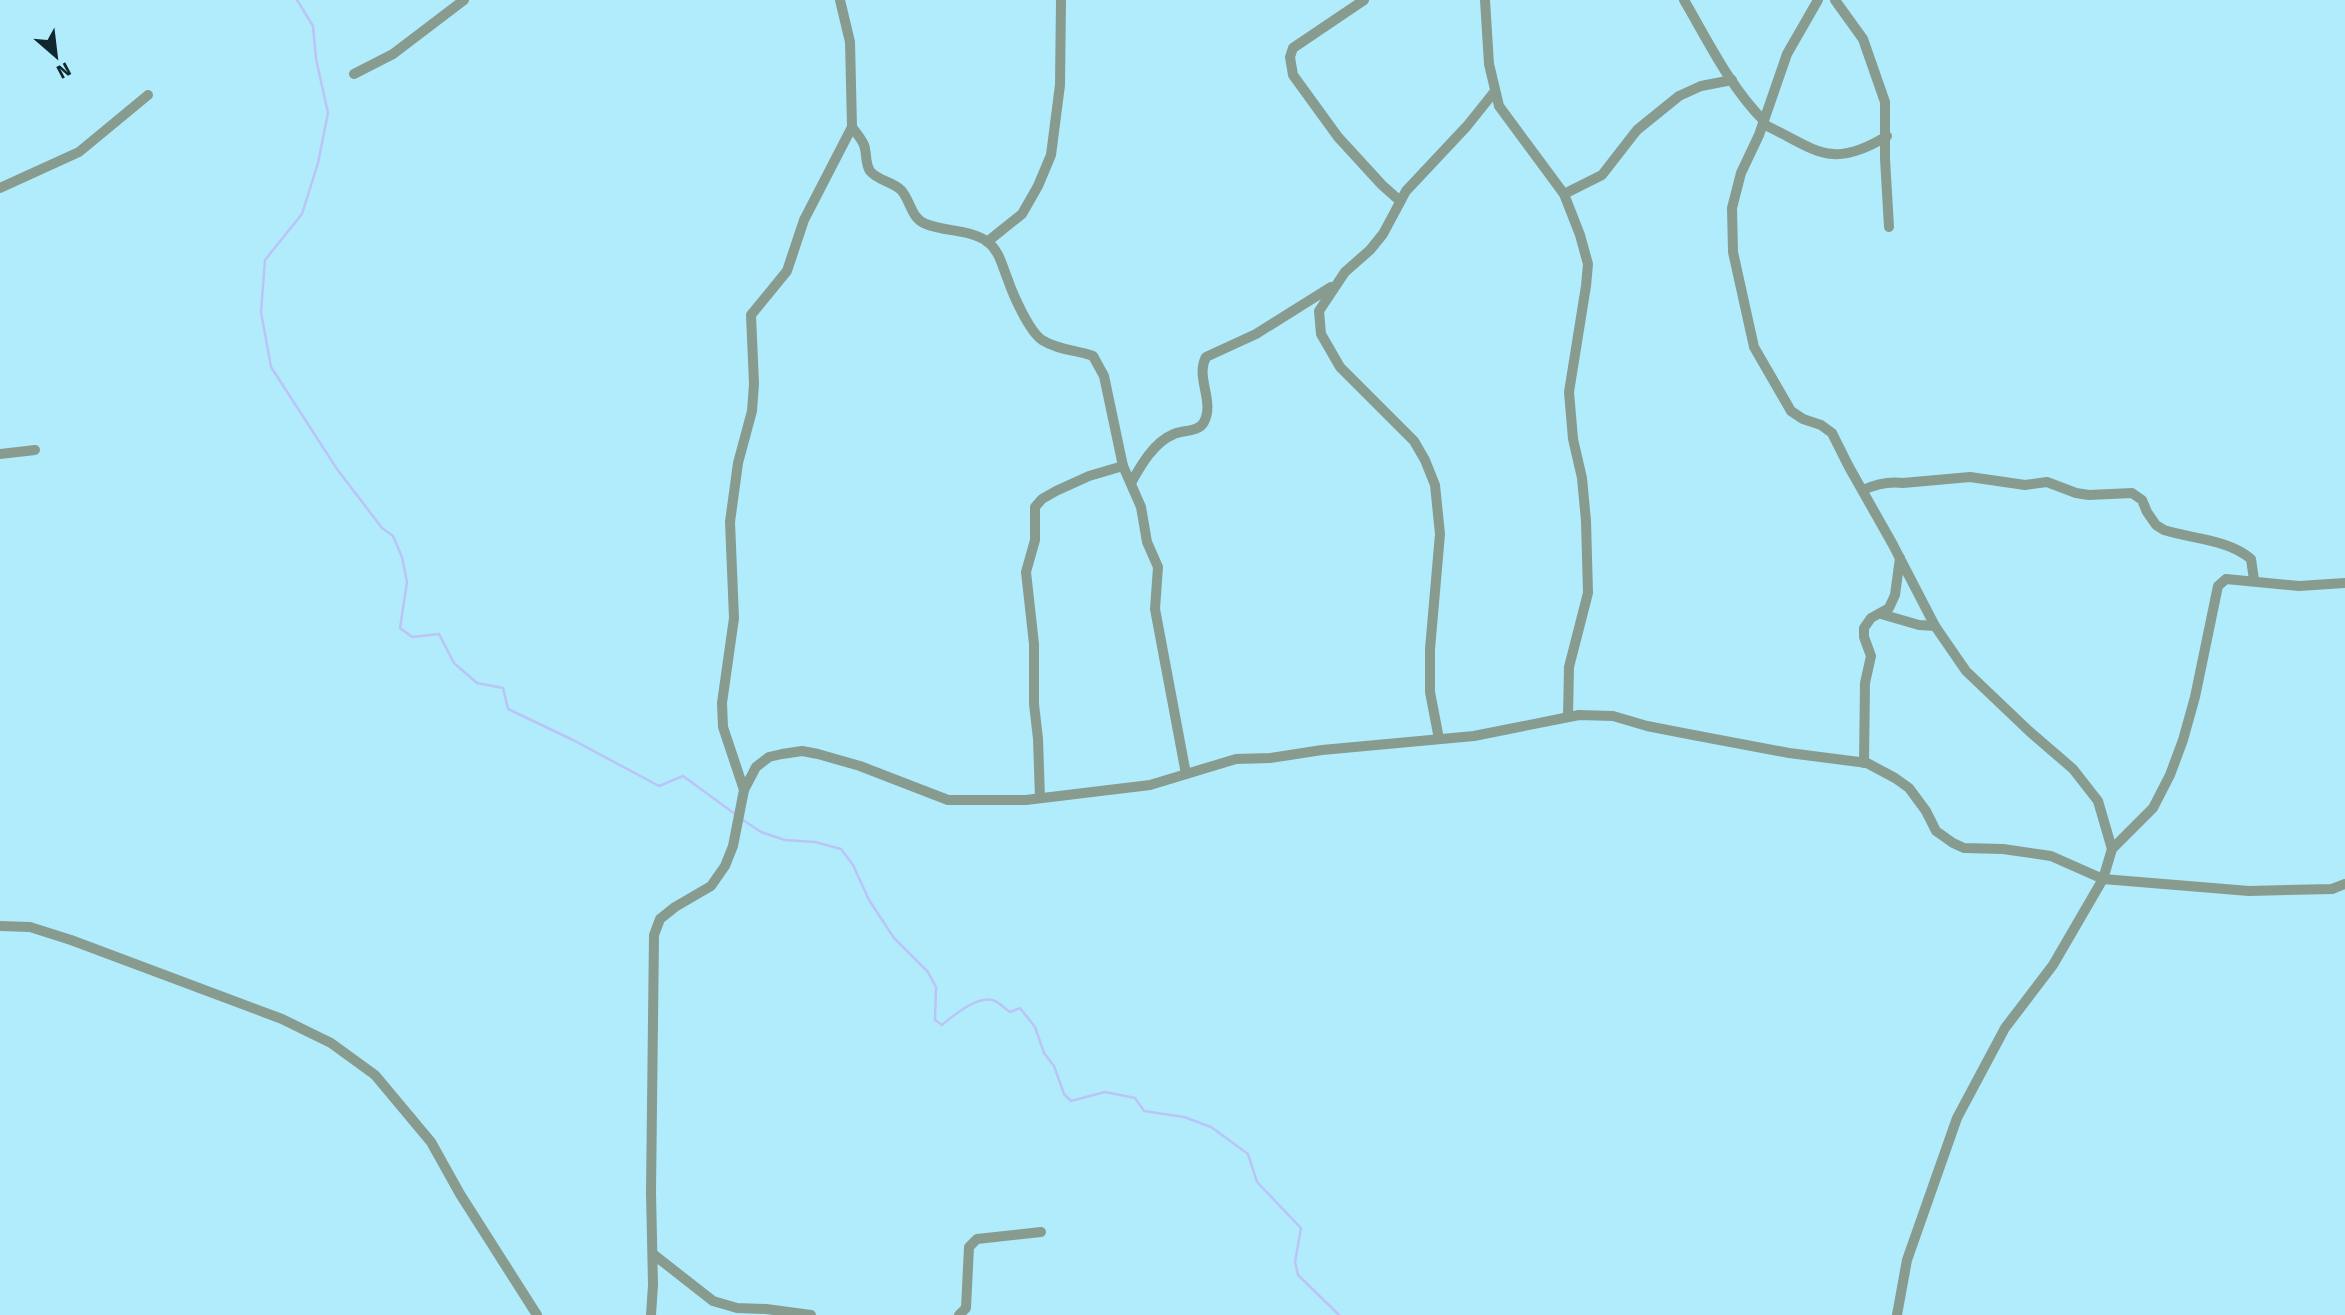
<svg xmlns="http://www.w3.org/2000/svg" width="2345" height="1315" viewBox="0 0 2345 1315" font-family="'Fira Sans',sans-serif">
  <rect width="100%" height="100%" fill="#b1ecfd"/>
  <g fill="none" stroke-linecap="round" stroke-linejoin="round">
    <!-- stream -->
    <g stroke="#bbc4f6" stroke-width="2.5">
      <path d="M297,0L313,26L316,59L328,113L318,163L302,214L265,260L261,312L271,367L337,469L382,528L393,536L402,557L407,582L400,628L412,637L439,634L454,663L477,683L503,688L508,709L573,740L659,786L683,776L735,814"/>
      <path d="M743,820L761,832L785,840L815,842L841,849L853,865L869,900L894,938L928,972L936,987L935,1020L942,1025C954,1015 979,994 995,1001C1000,1003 1005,1009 1010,1012L1020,1008L1035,1027L1044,1053L1054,1066L1064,1094L1071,1101L1105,1092L1135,1098L1144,1111L1184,1117L1211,1127L1248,1154L1257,1182L1301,1228L1295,1262L1298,1275L1339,1315"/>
    </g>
    <!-- street -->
    <g stroke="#889b8f" stroke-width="10">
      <path d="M1364,0L1293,48L1290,57L1293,75L1338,137L1382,185L1400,201"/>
      <path d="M1485,0L1489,64L1499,106L1564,194L1580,235L1588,264L1586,286L1569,392L1573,439L1582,478L1586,521L1588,593L1569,667L1568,717"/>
      <path d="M1684,0C1708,41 1730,87 1764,121"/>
      <path d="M1818,0L1787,54L1759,135L1741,173L1732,208L1733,252L1754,347L1791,411L1803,419L1821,425L1832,433L1849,467L1892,543L1935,626L1966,671L2029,731L2073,769L2098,801L2112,849"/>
      <path d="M1835,0L1863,39L1885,102V159L1889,227"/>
      <path d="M354,74L393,54L464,0"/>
      <path d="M1763,124C1816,149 1830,171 1887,136"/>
      <path d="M852,127C856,133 861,138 864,145C867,153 865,164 870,171C878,181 892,181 901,190C911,201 911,219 926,224C946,232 970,229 988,242C1000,252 1002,266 1008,280C1013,295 1029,331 1042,340C1058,350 1076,350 1093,356L1104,376L1123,466L1141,507L1147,542L1158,567L1155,609L1186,774"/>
      <path d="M0,188L79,152L148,95"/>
      <path d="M1564,194L1602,175L1637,130L1679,96L1701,86L1732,80"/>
      <path d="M987,242L1022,214L1038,186L1051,155L1060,85L1061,0"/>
      <path d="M0,454L35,450"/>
      <path d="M1131,483C1141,465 1154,442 1174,434C1183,430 1199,432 1204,422C1215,401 1195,377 1206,357L1256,334L1331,287"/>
      <path d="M1863,490C1876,484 1889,481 1903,483L1970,477L2025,485L2047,482L2076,493L2089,495L2132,493L2142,500L2147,512L2156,525L2164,530C2192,539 2228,539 2251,559L2254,580"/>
      <path d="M1881,614L1919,625L1935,626"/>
      <path d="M1439,739L1430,692V649L1440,534L1435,485L1425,460L1414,441L1340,367L1321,334L1319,311L1345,272L1370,250L1383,234L1406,191L1467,126L1495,91"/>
      <path d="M1864,763L1865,683L1871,656L1864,637V628L1871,618L1889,608L1895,595L1900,558"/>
      <path d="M744,790L723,727L722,703L734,618L730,522L738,463L752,411L754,384L751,315L787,271L804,220L852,127L850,42L840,0"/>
      <path d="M1040,798L1038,739L1034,704V644L1026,572L1035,540V507L1042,499L1056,491L1089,476L1123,466"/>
      <path d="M0,926L30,927L71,940L282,1019L331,1043L375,1075L431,1142L460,1194L537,1315"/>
      <path d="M653,1254L713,1301L737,1308L766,1309L811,1315"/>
      <path d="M651,1315L653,1285L651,1192L654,935L660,919L675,907L711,886L725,866L733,846L744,790L756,767L769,757L782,754L802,751L818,754L860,766L948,800H1026L1150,785L1236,759L1270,758L1322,750L1474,736L1579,715L1613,716L1647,726L1688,734L1789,753L1867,763L1895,778L1909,788L1926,811L1936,831L1953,843L1964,848L2003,849L2051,856L2103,879L2249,891L2332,889L2345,884"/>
      <path d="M959,1315L966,1308L969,1247L977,1239L1041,1232"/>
      <path d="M1897,1315L1907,1260L1957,1118L2005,1028L2053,965L2103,879L2112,849L2153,808L2170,775L2183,740L2195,697L2218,586L2226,579L2299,586L2345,583"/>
    </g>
  </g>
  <!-- north arrow -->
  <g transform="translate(56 56) rotate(152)" stroke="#b1ecfd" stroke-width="5" paint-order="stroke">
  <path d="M0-5L12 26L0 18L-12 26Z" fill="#0f272d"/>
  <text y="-10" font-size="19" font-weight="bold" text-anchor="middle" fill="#0f272d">N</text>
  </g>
</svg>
